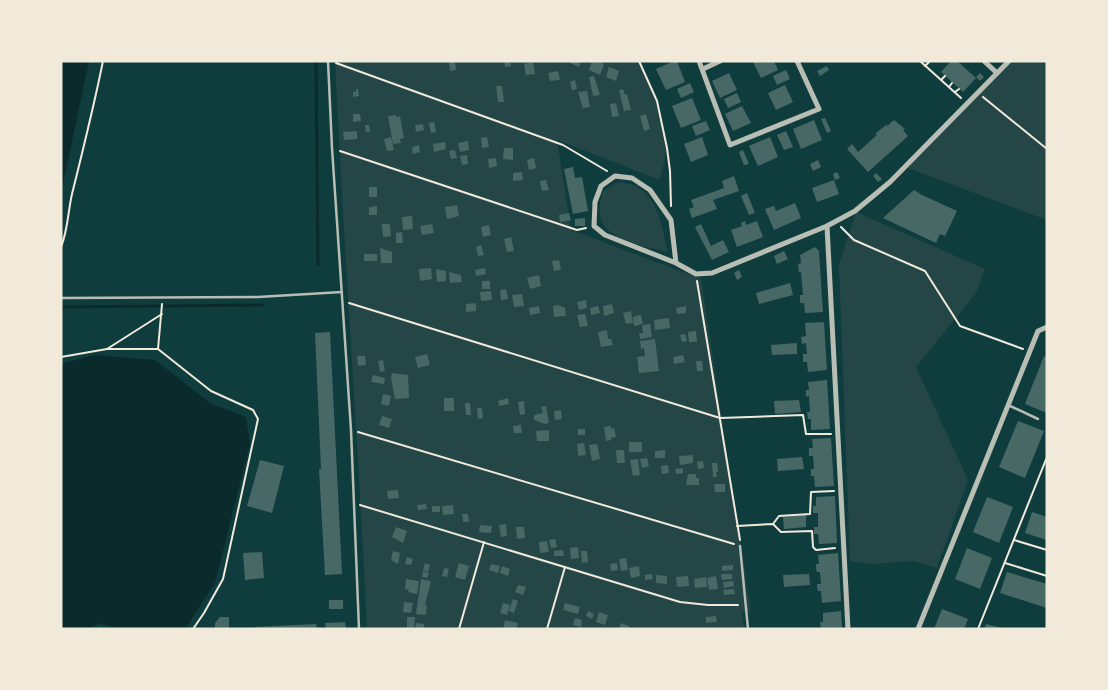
<svg xmlns="http://www.w3.org/2000/svg" width="1108" height="690" viewBox="0 0 1108 690" font-family="Lato,sans-serif">
  <rect width="100%" height="100%" fill="#0f3d3e"/>
  <!-- green -->
  <g fill="#244646">
    <path d="M335,61H639L657,101L667,148L660,180L557,140L571,230L701,279L751,613L742,611L744,629H367C358,439 344,250 335,61Z"/>
    <path d="M1010,61H1047V220L908,168L977,93Z"/>
    <path d="M617,182C657,184 660,220 668,252C652,249 608,239 602,222C598,213 600,201 603,191Z"/>
    <path d="M856,212L985,269L976,293L916,367L968,480L937,568L913,561L871,564L850,561L839,265Z"/>
  </g>
  <!-- water -->
  <g fill="#0a2a2b">
    <path d="M62,61H89L61,193V66Z"/>
    <path d="M94,355L155,360L210,403L246,417L250,444L215,583L185,629H117L100,623L87,629H61V364Z"/>
  </g>
  <g fill="none" stroke-linecap="round" stroke-linejoin="round">
    <!-- stream -->
    <g stroke="#0a2a2b" stroke-width="3">
      <path d="M316,61L318,265"/>
      <path d="M165,306L262,305"/>
      <path d="M61,307L159,306"/>
    </g>
  </g>
  <!-- building -->
  <g fill="#486865">
    <path d="M449,61H455L456,70L450,71Z"/>
    <path d="M504,61H510L511,66L505,67Z"/>
    <path d="M571,61H581L579,67L570,63Z"/>
    <path d="M592,61H598L604,64L600,75L589,70Z"/>
    <path d="M674,61H677L685,82L666,90L656,69Z"/>
    <path d="M755,61H774L778,70L761,78L753,62Z"/>
    <path d="M951,61H957L976,78L963,92L941,72Z"/>
    <path d="M533,62L535,74L526,75L524,64Z"/>
    <path d="M827,66L829,70L820,76L817,71Z"/>
    <path d="M609,67L619,71L616,81L606,77Z"/>
    <path d="M786,70L790,79L777,85L773,76Z"/>
    <path d="M558,71L560,80L550,81L548,73Z"/>
    <path d="M729,73L737,90L720,98L712,81Z"/>
    <path d="M980,73L984,77L980,81L976,77Z"/>
    <path d="M594,76L600,95L593,96L589,77Z"/>
    <path d="M575,80L577,89L572,90L570,82Z"/>
    <path d="M690,83L694,92L681,98L677,89Z"/>
    <path d="M785,85L793,102L776,110L768,93Z"/>
    <path d="M496,86H502L504,102H498Z"/>
    <path d="M356,89H358L359,96L353,97V92H356Z"/>
    <path d="M623,89L625,95L627,94L631,110L624,111L619,90Z"/>
    <path d="M587,91L590,107L583,108L578,92Z"/>
    <path d="M737,93L741,102L728,108L724,99Z"/>
    <path d="M692,98L701,120L681,128L672,106Z"/>
    <path d="M616,103L619,116L612,117L610,104Z"/>
    <path d="M742,106L751,123L733,131L725,114Z"/>
    <path d="M353,114H360L361,121L353,122Z"/>
    <path d="M646,114L650,129L644,131L640,116Z"/>
    <path d="M396,115V117L400,116L404,138L400,139L401,143L393,144L388,116Z"/>
    <path d="M825,118L831,131L827,133L821,119Z"/>
    <path d="M814,120L822,140L801,149L793,129Z"/>
    <path d="M894,120L905,129L903,130L908,136L868,172L847,149L852,144L858,152L877,135L875,134L886,125L887,126Z"/>
    <path d="M706,121L710,130L696,136L692,126Z"/>
    <path d="M434,122L436,132L431,133L429,123Z"/>
    <path d="M423,124L424,130L416,132L415,125Z"/>
    <path d="M365,125H369L370,132H366Z"/>
    <path d="M357,131V139L344,140L343,132Z"/>
    <path d="M786,131L793,147L784,150L777,135Z"/>
    <path d="M391,137L394,150L387,151L384,139Z"/>
    <path d="M487,137L489,147L482,148L481,138Z"/>
    <path d="M702,137L708,155L691,162L684,144Z"/>
    <path d="M770,137L778,157L758,166L749,146Z"/>
    <path d="M468,141L469,150L460,152L458,143Z"/>
    <path d="M445,142L446,149L434,152L433,144Z"/>
    <path d="M419,145L420,152L413,154L412,147Z"/>
    <path d="M504,148H513V160L503,159Z"/>
    <path d="M455,150L457,158L451,159L449,151Z"/>
    <path d="M743,150L749,164L744,165L739,152Z"/>
    <path d="M467,155L468,164L462,165L460,156Z"/>
    <path d="M496,158L497,166L489,168L488,159Z"/>
    <path d="M534,158L536,168L529,170L527,160Z"/>
    <path d="M818,160L821,167L813,171L810,164Z"/>
    <path d="M573,167L575,178L582,177L588,211L573,214L564,169Z"/>
    <path d="M522,172L523,180L513,181V173Z"/>
    <path d="M837,172L840,178L835,180L833,174Z"/>
    <path d="M876,173L882,179L878,182L873,176Z"/>
    <path d="M734,176L739,191L713,200L717,209L692,218L689,209L694,207L691,200L724,188L722,181Z"/>
    <path d="M546,180L549,190L542,191L540,181Z"/>
    <path d="M834,180L839,194L817,202L812,188Z"/>
    <rect x="369" y="187" width="8" height="10"/>
    <path d="M914,190L922,195L957,211L945,236L940,234L936,243L883,218Z"/>
    <path d="M747,193L755,213L749,215L741,196Z"/>
    <path d="M795,203L801,218L774,230L765,209L774,206L776,211Z"/>
    <path d="M457,205L459,216L447,219L445,207Z"/>
    <path d="M377,206V215H369V207Z"/>
    <path d="M569,213L571,220L560,222L559,215Z"/>
    <path d="M412,216L413,229L403,230L402,217Z"/>
    <path d="M585,218V226H575V219Z"/>
    <path d="M745,221L746,225L757,221L763,237L737,247L731,230L742,226L741,223Z"/>
    <path d="M382,224H390L391,236L383,237Z"/>
    <path d="M432,224L434,233L422,235L420,226Z"/>
    <path d="M701,224L711,246L723,240L729,252L712,260L695,227Z"/>
    <path d="M489,225L491,235L483,237L481,227Z"/>
    <path d="M402,232L403,243H396V233Z"/>
    <path d="M511,237L514,251L507,252L504,239Z"/>
    <path d="M481,245L484,255L478,256L476,247Z"/>
    <path d="M815,247L819,251L823,312L805,313L804,303H800V295H803L801,272H799L798,264L801,263L800,255Z"/>
    <path d="M380,248L392,252V263H381Z"/>
    <path d="M784,251L788,259L777,264L774,256Z"/>
    <rect x="364" y="254" width="13" height="7"/>
    <path d="M559,260L561,270L554,271L552,261Z"/>
    <path d="M431,268L432,279L420,281L419,269Z"/>
    <path d="M485,268L486,274L476,276L475,270Z"/>
    <path d="M436,269L446,271V281L437,282Z"/>
    <path d="M739,270L742,277L737,280L734,273Z"/>
    <path d="M449,272L461,275L462,282L450,283Z"/>
    <path d="M539,275L541,286L530,289L527,278Z"/>
    <rect x="482" y="281" width="8" height="8"/>
    <path d="M790,283L793,295L759,304L756,293Z"/>
    <path d="M506,289L508,299L501,300L500,290Z"/>
    <path d="M491,291L492,300L481,301L480,292Z"/>
    <path d="M522,294L524,306L514,307L512,295Z"/>
    <path d="M586,300L587,308L579,310L577,302Z"/>
    <path d="M476,303V311L466,312V304Z"/>
    <path d="M612,304L614,313L604,316L603,306Z"/>
    <path d="M558,305L565,308L566,316L554,317L553,306Z"/>
    <path d="M539,306L540,313L530,315L529,308Z"/>
    <path d="M598,306L600,313L591,315L590,308Z"/>
    <path d="M686,306V313L677,314L676,308Z"/>
    <path d="M631,311L633,323L626,324L623,313Z"/>
    <path d="M585,314L588,326L580,327L577,315Z"/>
    <path d="M641,315L643,324L634,326L633,317Z"/>
    <path d="M669,318L670,328L655,330L654,320Z"/>
    <path d="M824,322L827,370L808,372L807,362H803V354H807L806,343L802,344L801,337L806,336L805,323Z"/>
    <path d="M650,324L652,337L640,339L639,333H643L642,325Z"/>
    <path d="M607,330L608,339H611L613,345L601,347L598,332Z"/>
    <path d="M696,331L697,342H689L688,332Z"/>
    <path d="M330,332L342,574L325,575L319,469H321L315,333Z"/>
    <path d="M685,334L687,341L682,342L680,335Z"/>
    <path d="M655,339L659,371L639,373L637,357L645,356L644,348L641,349L640,341Z"/>
    <path d="M797,343V354L772,355L771,345Z"/>
    <path d="M427,354L430,365L418,368L415,357Z"/>
    <path d="M683,355L685,362L674,364L673,357Z"/>
    <path d="M357,356H365L366,365L358,366Z"/>
    <path d="M1044,356L1047,357V413L1025,404Z"/>
    <path d="M383,360L385,371L380,372L378,361Z"/>
    <path d="M696,361H702L703,371H697Z"/>
    <path d="M392,373L408,375L409,398L395,399L391,378Z"/>
    <path d="M373,375L385,378L384,384L371,382Z"/>
    <path d="M827,380L830,429L811,430V419H808L807,412H810L809,396L806,397V390H809L808,382Z"/>
    <path d="M383,394L391,396L389,406L381,404Z"/>
    <rect x="444" y="398" width="10" height="13"/>
    <path d="M508,398L509,404L499,406L498,401Z"/>
    <path d="M799,400L801,412L775,414L774,401Z"/>
    <path d="M524,401L525,414L520,415L518,402Z"/>
    <path d="M465,403H470L471,415H466Z"/>
    <path d="M546,406L549,423L545,424L534,420V415L543,413L541,407Z"/>
    <path d="M477,408H482L483,418L478,419Z"/>
    <path d="M561,410L562,419L555,420L554,411Z"/>
    <path d="M382,416L392,419L389,428L379,425Z"/>
    <path d="M1018,421L1044,431L1025,478L999,467Z"/>
    <path d="M521,425L522,433H514L513,426Z"/>
    <path d="M611,426V429L614,428L616,437L611,438V440L606,441L604,427Z"/>
    <rect x="578" y="429" width="7" height="6"/>
    <path d="M549,430V441H537L536,431Z"/>
    <path d="M831,438L834,486L815,487L814,476H811V469H814L813,456H809V448H813L812,439Z"/>
    <rect x="629" y="442" width="13" height="10"/>
    <path d="M584,443L586,455L578,456L577,444Z"/>
    <path d="M597,444L600,459L592,461L589,445Z"/>
    <path d="M616,450H624L625,463H617Z"/>
    <path d="M665,450V458H655V451Z"/>
    <path d="M693,455V463L680,465L679,456Z"/>
    <path d="M802,457L804,469L778,471L777,459Z"/>
    <path d="M647,458L649,466L642,468L640,459Z"/>
    <path d="M638,459L640,475L633,476L630,460Z"/>
    <path d="M260,460L284,466L272,513L247,506Z"/>
    <path d="M703,461L704,468L698,469L697,462Z"/>
    <path d="M712,463H717L718,472H716L717,477H713Z"/>
    <path d="M668,465L669,473L662,474L661,466Z"/>
    <path d="M683,468V473L676,474L675,469Z"/>
    <path d="M688,474H696V478H699V485H686Z"/>
    <path d="M714,484H725V492H715Z"/>
    <path d="M398,490L399,498L388,499L387,491Z"/>
    <path d="M835,496L837,543L819,544L818,534H814V527H818V513H813V506H816V497Z"/>
    <path d="M987,497L1013,507L999,543L973,532Z"/>
    <path d="M426,504L427,509L418,510L417,505Z"/>
    <path d="M453,505L454,514L443,515L442,506Z"/>
    <rect x="432" y="506" width="8" height="6"/>
    <path d="M1032,512L1047,517V540L1025,533Z"/>
    <path d="M462,514H468L469,522H463Z"/>
    <path d="M806,515V527L784,529L783,517Z"/>
    <path d="M506,524L507,536L501,537L499,525Z"/>
    <path d="M480,525L492,526L491,533L479,532Z"/>
    <path d="M396,527L407,531L403,543L392,537Z"/>
    <path d="M516,527H524L525,538L517,539Z"/>
    <path d="M555,539L557,547L551,548L549,540Z"/>
    <path d="M547,541L549,552L540,553L539,542Z"/>
    <path d="M578,547L579,558L571,559L570,548Z"/>
    <path d="M967,548L992,558L980,589L955,579Z"/>
    <path d="M563,550L564,556H554V551Z"/>
    <path d="M393,551L400,553L398,564L391,560Z"/>
    <path d="M581,551H587L588,562L582,563Z"/>
    <path d="M262,552L264,578L245,580L243,553Z"/>
    <path d="M838,553L841,601L822,603L821,591H818L817,588V584H821L820,572H817L816,569V564H819L818,555Z"/>
    <path d="M407,557L413,559L411,565L405,564Z"/>
    <path d="M626,558L628,570L621,571L619,559Z"/>
    <path d="M425,563L430,565L428,572L423,570Z"/>
    <path d="M459,563L469,566L465,580L455,577Z"/>
    <path d="M617,563L618,570L611,571L610,564Z"/>
    <path d="M491,564L500,566L498,573L489,570Z"/>
    <path d="M733,565V570L722,571V566Z"/>
    <path d="M502,566L510,569L508,576L500,573Z"/>
    <path d="M639,566L640,576L631,578L629,568Z"/>
    <path d="M444,568L449,569L447,577L442,576Z"/>
    <path d="M423,571L429,573L427,578L422,577Z"/>
    <path d="M1007,572L1047,584V608L1000,593Z"/>
    <path d="M652,574L653,579L645,580V575Z"/>
    <path d="M721,574H732V579L722,580Z"/>
    <path d="M809,574L810,585L784,587L783,575Z"/>
    <path d="M656,575L667,576V584L656,583Z"/>
    <path d="M688,576L689,586L677,587L676,577Z"/>
    <path d="M716,576L718,589L709,590L707,578Z"/>
    <path d="M706,577L707,587L695,588L694,579Z"/>
    <path d="M406,579L419,581L417,594L408,592L409,590L405,589Z"/>
    <path d="M421,579L431,581L425,605H427L426,615L416,614Z"/>
    <path d="M733,581L734,586L724,588L723,582Z"/>
    <path d="M518,585L526,587L523,595L515,592Z"/>
    <path d="M734,589L735,594L724,595L723,590Z"/>
    <path d="M513,599L518,601L514,613L509,611Z"/>
    <rect x="329" y="600" width="14" height="9"/>
    <path d="M404,602L413,603L411,613L403,612Z"/>
    <path d="M503,603L510,605L507,615L500,613Z"/>
    <path d="M565,603L580,607L578,614L563,610Z"/>
    <path d="M942,609L968,619L964,629H934Z"/>
    <path d="M588,611L594,614L592,619L586,616Z"/>
    <path d="M841,611L842,629H821L820,622H823V613Z"/>
    <path d="M599,612L608,615L605,625L596,622Z"/>
    <path d="M716,616L717,622L706,623V617Z"/>
    <path d="M220,617H229V629H215V623Z"/>
    <path d="M407,617H415L414,628H407Z"/>
    <path d="M575,618L582,620L581,627L573,625Z"/>
    <path d="M505,620L518,623L516,629H503Z"/>
    <path d="M345,622L346,629H326L325,623Z"/>
    <path d="M416,623L424,624V629H415Z"/>
    <path d="M621,623L629,626L628,629H619Z"/>
    <path d="M316,624L317,629H256L255,627Z"/>
    <path d="M986,624L1001,628L1000,629H984Z"/>
  </g>
  <g fill="none" stroke-linecap="round" stroke-linejoin="round">
    <!-- path -->
    <g stroke="#f1e9da" stroke-width="2">
      <path d="M639,61L657,101L667,148L670,171L671,206"/>
      <path d="M920,61L961,98"/>
      <path d="M336,63L563,145L607,171"/>
      <path d="M925,66L929,62"/>
      <path d="M941,80L945,76"/>
      <path d="M949,87L952,83"/>
      <path d="M955,92L959,89"/>
      <path d="M983,97L1047,149"/>
      <path d="M340,151L577,230L586,228"/>
      <path d="M841,227L854,240L925,271L960,326L1023,349"/>
      <path d="M61,247C68,230 68,211 72,194C83,150 94,106 103,61"/>
      <path d="M697,281L740,540"/>
      <path d="M349,303L720,418L803,415L806,434H831"/>
      <path d="M107,349L162,314"/>
      <path d="M158,349L162,304"/>
      <path d="M61,357L107,349H158L211,391L253,410L258,419L223,579L204,613L193,629"/>
      <path d="M358,432L734,544"/>
      <path d="M360,505L680,602L708,605H738"/>
      <path d="M773,524L779,516L810,514L811,492L834,491"/>
      <path d="M737,526L773,524L781,532L812,531L813,547L816,550L835,548"/>
      <path d="M1014,540L1047,550"/>
      <path d="M1005,563L1047,576"/>
      <path d="M459,629L484,542"/>
      <path d="M547,629L565,567"/>
      <path d="M978,629L1047,457"/>
    </g>
    <!-- service -->
    <g stroke="#b8beb3" stroke-width="2.5">
      <path d="M328,61L332,148L351,430L359,629"/>
      <path d="M61,298L258,297L342,292"/>
      <path d="M1008,405L1038,419"/>
      <path d="M740,546L748,629"/>
    </g>
    <!-- minor -->
    <g stroke="#b8beb3" stroke-width="5">
      <path d="M699,61L730,145L819,109L797,61"/>
      <path d="M984,61L997,73"/>
      <path d="M703,69L720,61"/>
      <path d="M827,226L848,629"/>
      <path d="M676,263L605,235L594,226L595,202L601,186L615,176L632,178L650,190L671,220L676,263L696,274L712,273L827,226L855,211L890,182L1009,61"/>
      <path d="M918,629L1038,331L1047,327"/>
    </g>
  </g>
  <!-- border -->
  <rect width="1108" height="690" fill="none" stroke="#f1e9da" stroke-width="125"/>
</svg>
